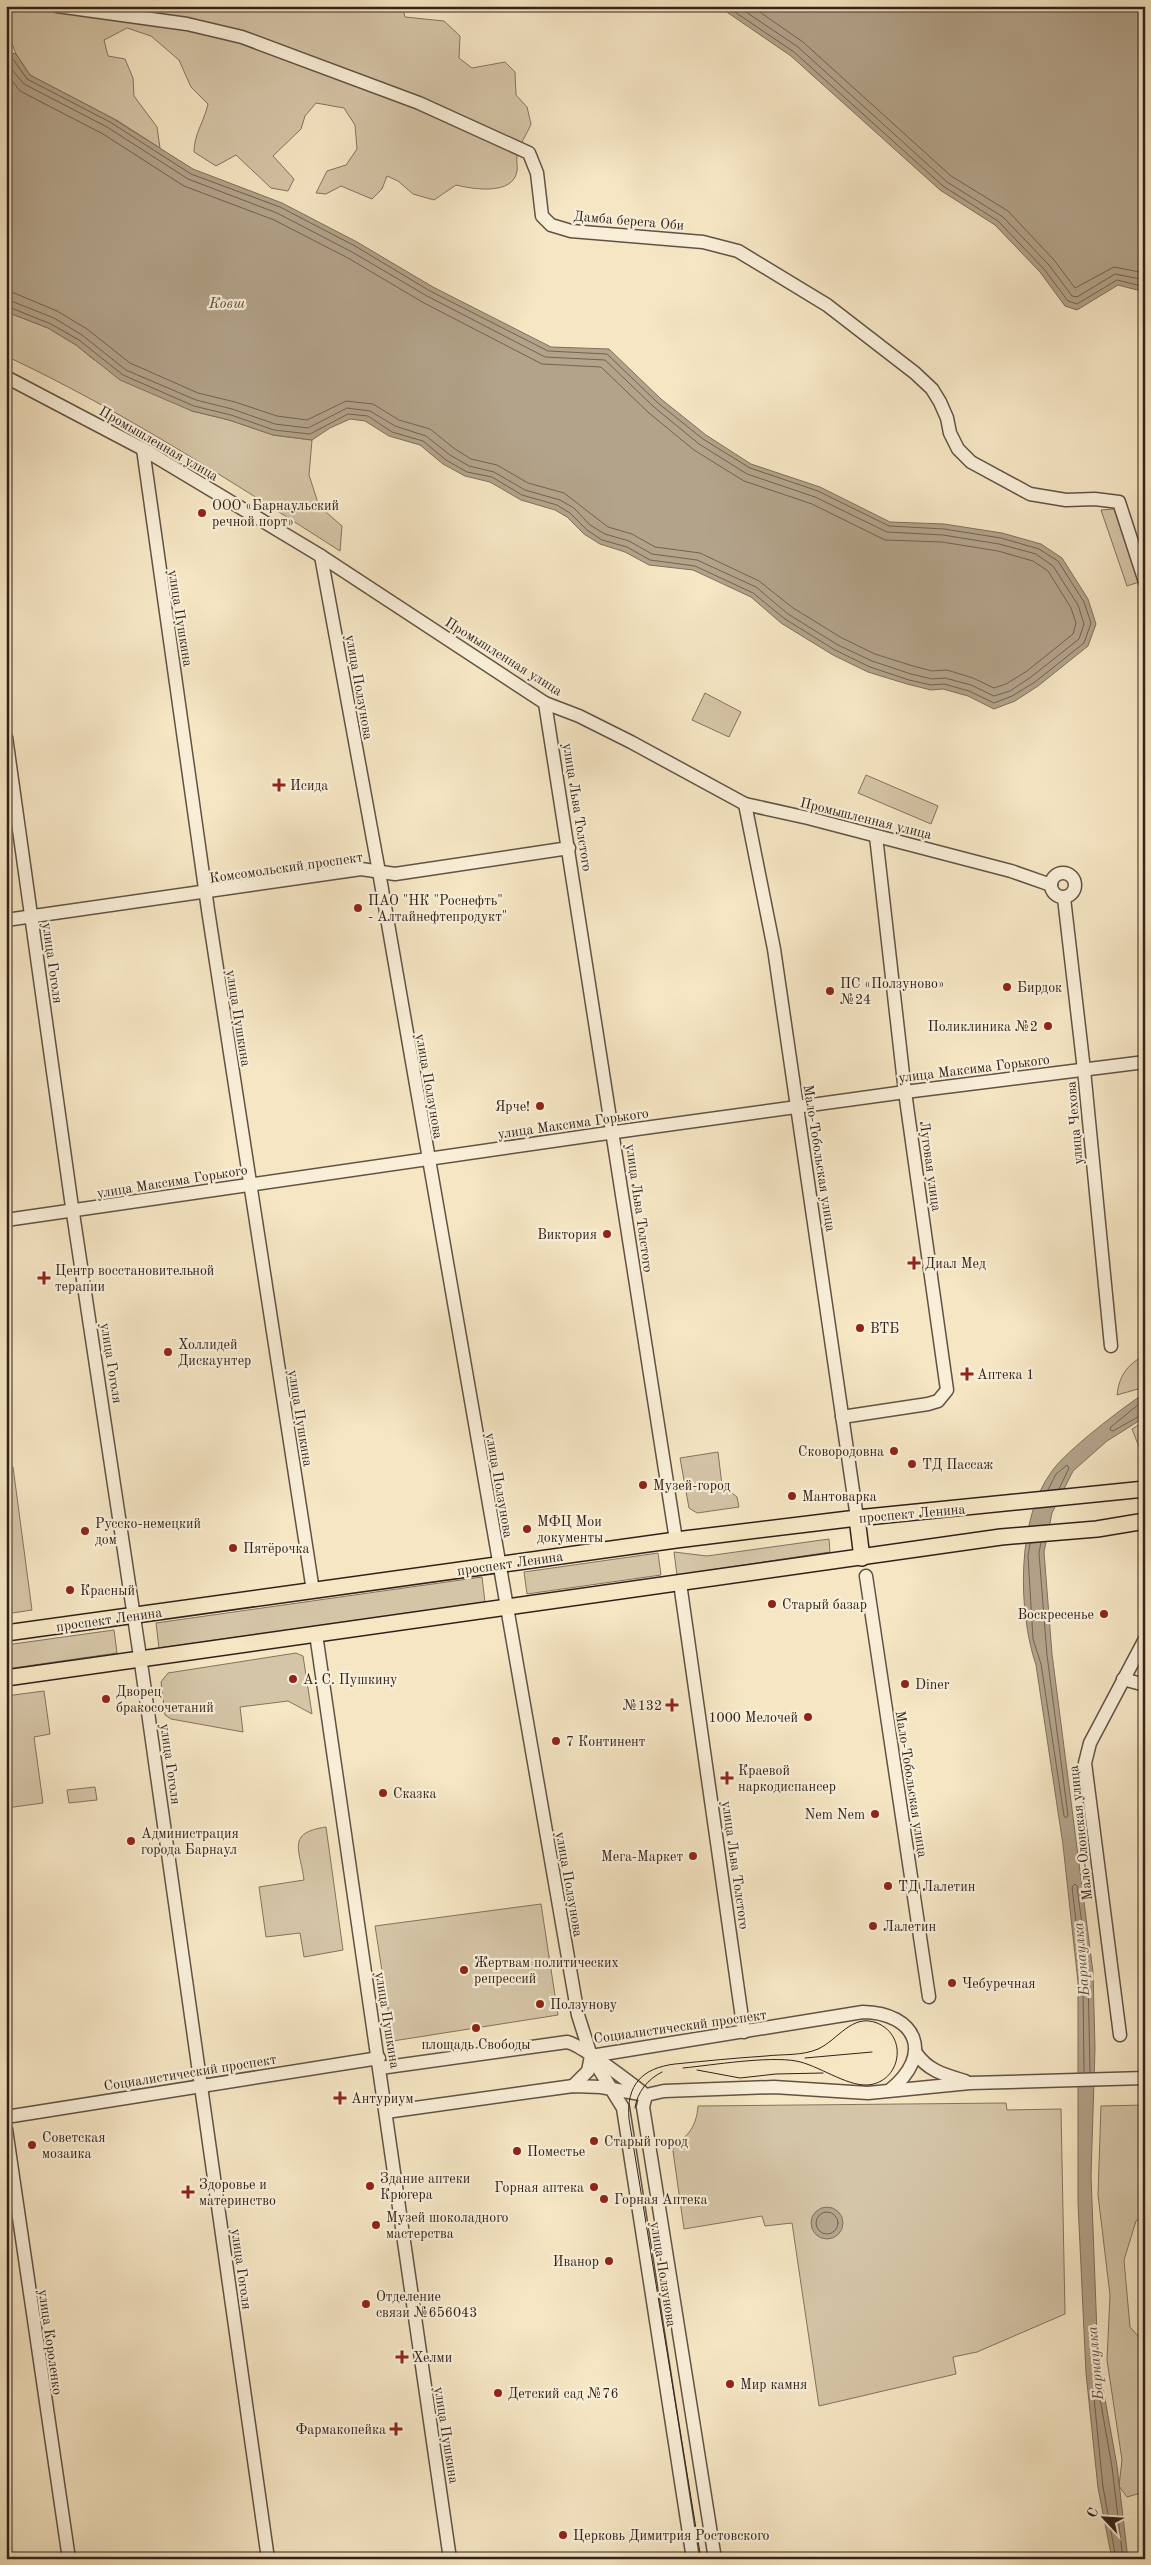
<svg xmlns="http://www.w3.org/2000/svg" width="1151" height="2565" viewBox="0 0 1151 2565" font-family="'Old Standard TT',serif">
  <rect width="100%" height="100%" fill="#f6e6c4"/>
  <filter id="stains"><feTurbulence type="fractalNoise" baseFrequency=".004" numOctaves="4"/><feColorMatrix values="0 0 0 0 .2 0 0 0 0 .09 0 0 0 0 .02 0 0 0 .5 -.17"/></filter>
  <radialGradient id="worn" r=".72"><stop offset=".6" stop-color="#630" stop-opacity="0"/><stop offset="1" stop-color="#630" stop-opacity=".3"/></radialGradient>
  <!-- green -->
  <g fill="#d5c5a7" stroke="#837360">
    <path d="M6,6H402L405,17L444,21L460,36L459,58L472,68L505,62L515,72L516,95L527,107L531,124C527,134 519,145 517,156C516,161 518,167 517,171C513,196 472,189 456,185L434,200L413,194L398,181L387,176L382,189L372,199L341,186L326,194L316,193L327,171L346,165L357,149L355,125L344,108L316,103L305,116L301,129L273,156L294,179L288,191L271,188L236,155L216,166L194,152C194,134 204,122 208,104L191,87L179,60L151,36L127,28L104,40L108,56L125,59L133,78L134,96L157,127L160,148L118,121L30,75L16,54L6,28Z"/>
    <path d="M6,309L12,314L48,328L76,345L93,359L192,411L229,420L273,435L312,440L309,475L319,506L342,526L340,551C232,482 123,411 6,356Z"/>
    <path d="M1114,509L1127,538L1139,582L1127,586L1101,510Z"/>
    <path d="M705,693L741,712L729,737L692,720Z"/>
    <path d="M866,775L938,806L931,824L858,793Z"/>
    <path d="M1145,1355V1387L1117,1395C1119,1375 1128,1364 1145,1355Z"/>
    <path d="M1145,1421V1462L1132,1429Z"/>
    <path d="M718,1452L722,1485L737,1497L739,1507L697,1513L689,1508L680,1458Z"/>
    <path d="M13,1467L32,1610L6,1614V1468Z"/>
    <path d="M829,1539L830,1552L677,1575L674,1552L707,1556Z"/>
    <path d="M658,1553L661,1575L527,1594L524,1572Z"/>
    <path d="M482,1577L485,1602L159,1648L156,1623Z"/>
    <path d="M114,1630L117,1653L6,1669V1645Z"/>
    <path d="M296,1653L303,1656L312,1714L288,1701L240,1707L243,1732L171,1719L165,1715L161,1682L168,1673Z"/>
    <path d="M44,1691L50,1734L34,1737L43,1803L6,1808V1696Z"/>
    <path d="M95,1787L97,1800L69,1803L67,1790Z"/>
    <path d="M326,1827L343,1950L304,1957L300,1933L266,1937L259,1887L304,1880C300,1849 286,1833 326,1827Z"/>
    <path d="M541,1904L558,2015L393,2041L375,1926Z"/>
    <path d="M1006,2103L1007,2110L1061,2109L1065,2314L977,2352L953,2357L956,2374L819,2406L792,2223L765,2226L762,2216L684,2229L672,2144C689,2139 697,2123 698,2106Z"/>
    <path d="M1145,2105V2216L1136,2221L1124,2260L1130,2327L1139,2337L1145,2333L1141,2493L1127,2497L1119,2486L1122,2460L1107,2360L1110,2295L1098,2195L1101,2106Z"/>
  </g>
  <!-- water -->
  <g fill="#b3a38a" stroke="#7f6f5d">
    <path d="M718,6H1145V292L1118,285L1077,310L1065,306L1040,272L995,225L940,190L791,56Z"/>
    <path d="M6,52L16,54L30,75L112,118L193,169L282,203L357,242L433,287L551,347L609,349L661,399L706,435L751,464L820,487L890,522L944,524L1002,533L1041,544L1062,558L1088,599L1096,624L1088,646L1038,686L1015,701L994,709L968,696L943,689L931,690L907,684L868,672L833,655L781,623L751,597L693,570L649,565L625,552L600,544L584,534L567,517L555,510L521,500L490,482L465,476L443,464L420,445L389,436L365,421L350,419L330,428L312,440L273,435L229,420L192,411L120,380L76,345L48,328L12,314L6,309Z"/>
    <path d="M1145,1393V1417L1107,1441L1073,1471L1052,1513L1044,1552L1052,1654L1093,1972L1095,2048L1091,2176L1098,2360L1117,2466L1128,2559H1112L1098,2488L1086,2373L1078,2203V1982L1063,1845L1036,1665C1018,1612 1016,1519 1052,1471C1067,1450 1122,1408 1145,1393Z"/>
    <circle cx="827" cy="2223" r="16"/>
  </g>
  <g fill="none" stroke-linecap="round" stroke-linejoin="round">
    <!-- shore -->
    <g stroke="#726252" stroke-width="1">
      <path d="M726,6L794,52L943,186L998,221L1044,269L1068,301L1077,304L1117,280L1145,287"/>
      <path d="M737,6L798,47L947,182L1003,217L1049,265L1072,296L1077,297L1115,274L1145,280"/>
      <path d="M751,6L803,42L951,176L1008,211L1054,260L1075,288L1114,267L1145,273"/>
      <path d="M6,57L13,59L27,79L110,122L191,174L280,207L355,246L430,291L548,351L607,354L658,403L703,439L750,468L818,491L889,526L944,529L1001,538L1039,549L1058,561L1084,602L1091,623L1084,643L1035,682L1012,696L994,703L969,691L944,684L931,685L909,680L870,667L835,650L785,619L753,593L695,566L650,560L627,547L602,540L587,530L570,513L557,505L522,495L492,477L467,472L446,460L423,441L392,432L368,416L348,414L310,434L274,430L231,415L194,406L123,375L79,340L51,324L6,306"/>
      <path d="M6,63L24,84L107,127L188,179L277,213L352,252L427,296L545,357L605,360L654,407L699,444L747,474L815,497L887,532L943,535L999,544L1036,554L1053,566L1078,605L1084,624L1079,639L1031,677L1010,691L994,696L971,685L945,678L932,679L911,674L872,661L838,645L788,614L756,587L697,560L652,554L629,541L605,534L590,525L574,508L560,500L525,490L494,472L469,466L450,455L426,436L395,426L370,411L347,408L308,428L275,424L232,409L196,400L126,370L82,335L54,318L6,299"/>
      <path d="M6,73L20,91L103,134L184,186L274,220L348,258L424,303L542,364L601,367L649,413L694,450L744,481L812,504L885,540L942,542L998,551L1033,561L1048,571L1071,608L1076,623L1073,634L1027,671L1006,684L994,688L973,678L947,670L932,671L913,666L875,654L842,638L793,608L759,581L700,553L655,547L632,534L608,527L564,493L528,483L497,465L471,459L455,449L430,429L399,420L373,404L346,401L307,420L277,416L235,402L198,393L130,363L87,329L57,311L14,293L6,292"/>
      <path d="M1145,1399L1111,1427L1110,1430L1113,1431L1145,1413"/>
      <path d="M1048,1490L1056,1474L1067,1465L1069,1468L1059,1489"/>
      <path d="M1030,1543L1028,1556L1033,1639L1041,1664L1064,1816L1066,1818L1068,1815L1047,1655L1039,1553L1041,1542"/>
      <path d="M1084,2072L1083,1982L1072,1887L1075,1884L1077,1886L1088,1972L1090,2072"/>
      <circle cx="827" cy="2223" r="11"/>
      <path d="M1116,2559L1103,2487L1093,2388L1095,2385L1098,2387L1112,2467L1123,2559"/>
    </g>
    <!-- minor casing -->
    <g stroke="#625244" stroke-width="15">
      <g id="minor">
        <path d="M57,6L187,24L242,37L419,103L529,153L537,173L542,216L551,225L571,231L703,242L738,251L827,305L915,373L932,389L940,402L947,418L950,433L958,449L971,462L1030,494L1066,500L1095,499L1119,502L1145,582"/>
        <path d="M6,377L143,449L321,556L545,703L579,716L631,742L745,804L808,818L1011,871L1051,885"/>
        <path d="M143,449L208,910L313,1591"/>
        <path d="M321,556L379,872L578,2015L591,2056L623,2108L693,2559"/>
        <path d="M545,703L676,1540"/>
        <path d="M6,737L71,1200L142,1670L268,2559"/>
        <path d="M745,804L774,949L857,1518"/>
        <circle cx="1063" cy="885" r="12"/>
        <path d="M1064,898L1084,1070L1111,1346"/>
        <path d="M6,920L361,869L395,874L569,848"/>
        <path d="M6,1220L601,1134L905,1092L1145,1062"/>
        <path d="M842,1417L928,1404L938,1401L947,1390L905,1092L876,836"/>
        <path d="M866,1576L929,1997"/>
        <path d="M680,1583L744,2032"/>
        <path d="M316,1634L450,2559"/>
        <path d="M1123,1679L1145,1685"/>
        <path d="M1120,2035L1085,1763L1090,1743L1145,1639"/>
        <path d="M916,2053C928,2071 945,2075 965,2081"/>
        <path d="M591,2056L863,2012C917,2013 934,2055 890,2090"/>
        <path d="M380,2068L567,2042C580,2044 629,2082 642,2092"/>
        <path d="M573,2086L588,2071L591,2056"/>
        <path d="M646,2095L643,2107L715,2559"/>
        <path d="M386,2112L573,2086L601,2087L646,2095L664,2091L774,2087L868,2093L970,2083L1145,2078"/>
        <path d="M6,2117L379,2058"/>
        <path d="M6,2129L69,2559"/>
      </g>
    </g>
    <!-- major casing -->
    <g stroke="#31211a" stroke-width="18">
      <g id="major">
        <path d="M857,1518L862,1558"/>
        <path d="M6,1633L676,1540L857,1518L1145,1489"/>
        <path d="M6,1678L1001,1537L1097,1529L1145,1521"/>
      </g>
    </g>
    <!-- minor -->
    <use href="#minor" stroke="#f9efd9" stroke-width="12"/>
    <!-- major -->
    <use href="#major" stroke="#f6e6c4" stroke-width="15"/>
    <!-- tram -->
    <g stroke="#31211a" stroke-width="1">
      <path d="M805,2058L872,2052"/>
      <path d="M683,2068C713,2065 768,2056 796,2061C818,2065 846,2086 867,2085C901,2083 909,2036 877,2023C852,2013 838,2040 818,2049C802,2056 782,2054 766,2056C735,2058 705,2061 675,2064C642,2068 626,2085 629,2119L701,2559"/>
      <path d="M697,2070L740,2078L776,2074L823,2073"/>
      <path d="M635,2108C637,2092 648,2079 662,2072"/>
    </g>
  </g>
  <!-- markers -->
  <g fill="#8f2418" stroke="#f9efd9" stroke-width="2">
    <circle cx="202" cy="513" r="5"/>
    <path d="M276.5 777.5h5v5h5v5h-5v5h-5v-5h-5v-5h5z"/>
    <circle cx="358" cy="908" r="5"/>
    <circle cx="1007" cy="987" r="5"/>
    <circle cx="830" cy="991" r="5"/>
    <circle cx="1048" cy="1026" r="5"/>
    <circle cx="540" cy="1106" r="5"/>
    <circle cx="607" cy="1234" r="5"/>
    <path d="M911.5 1255.5h5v5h5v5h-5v5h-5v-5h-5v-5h5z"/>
    <path d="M41.5 1270.5h5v5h5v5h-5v5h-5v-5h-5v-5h5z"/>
    <circle cx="860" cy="1328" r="5"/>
    <circle cx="168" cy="1352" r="5"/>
    <path d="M964.5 1366.5h5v5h5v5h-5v5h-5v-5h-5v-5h5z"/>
    <circle cx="894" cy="1451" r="5"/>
    <circle cx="912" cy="1464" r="5"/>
    <circle cx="643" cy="1485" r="5"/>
    <circle cx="792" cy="1496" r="5"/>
    <circle cx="527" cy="1529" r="5"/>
    <circle cx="85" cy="1531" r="5"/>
    <circle cx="233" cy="1548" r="5"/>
    <circle cx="70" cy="1590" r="5"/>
    <circle cx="772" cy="1604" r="5"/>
    <circle cx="1104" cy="1614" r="5"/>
    <circle cx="293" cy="1679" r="5"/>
    <circle cx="905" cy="1684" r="5"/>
    <circle cx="106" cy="1699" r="5"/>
    <path d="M669.5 1697.5h5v5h5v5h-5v5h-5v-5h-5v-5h5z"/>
    <circle cx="808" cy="1717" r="5"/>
    <circle cx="556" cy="1741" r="5"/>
    <path d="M724.5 1770.5h5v5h5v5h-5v5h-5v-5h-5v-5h5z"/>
    <circle cx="383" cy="1793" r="5"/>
    <circle cx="875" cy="1814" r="5"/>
    <circle cx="131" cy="1841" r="5"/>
    <circle cx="693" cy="1856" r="5"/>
    <circle cx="888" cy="1886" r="5"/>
    <circle cx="873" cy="1926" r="5"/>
    <circle cx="464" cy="1970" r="5"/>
    <circle cx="952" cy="1983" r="5"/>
    <circle cx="540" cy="2004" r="5"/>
    <circle cx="476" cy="2028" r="5"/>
    <path d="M337.5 2090.5h5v5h5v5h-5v5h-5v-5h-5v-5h5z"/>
    <circle cx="594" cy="2141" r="5"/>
    <circle cx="32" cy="2145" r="5"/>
    <circle cx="517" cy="2151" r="5"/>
    <circle cx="370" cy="2186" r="5"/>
    <circle cx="594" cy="2187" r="5"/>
    <path d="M185.5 2184.5h5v5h5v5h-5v5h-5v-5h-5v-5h5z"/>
    <circle cx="604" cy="2199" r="5"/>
    <circle cx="376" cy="2225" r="5"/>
    <circle cx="609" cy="2261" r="5"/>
    <circle cx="366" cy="2304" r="5"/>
    <path d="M399.5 2349.5h5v5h5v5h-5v5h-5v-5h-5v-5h5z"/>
    <circle cx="730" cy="2384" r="5"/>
    <circle cx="498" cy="2393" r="5"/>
    <path d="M393.5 2421.5h5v5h5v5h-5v5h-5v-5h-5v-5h5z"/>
    <circle cx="563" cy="2535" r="5"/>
  </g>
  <g text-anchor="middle" stroke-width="4.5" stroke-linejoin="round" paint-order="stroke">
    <!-- street labels -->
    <g font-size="14" fill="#31211a" stroke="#f9efd9">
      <text transform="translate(629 220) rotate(5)" y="5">Дамба берега Оби</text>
      <text transform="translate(159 443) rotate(30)" y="5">Промышленная улица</text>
      <text transform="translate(181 618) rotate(81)" y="5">улица Пушкина</text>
      <text transform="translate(504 656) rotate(32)" y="5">Промышленная улица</text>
      <text transform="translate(360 687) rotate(80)" y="5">улица Ползунова</text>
      <text transform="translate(578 807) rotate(81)" y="5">улица Льва Толстого</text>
      <text transform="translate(866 818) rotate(14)" y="5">Промышленная улица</text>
      <text transform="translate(286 867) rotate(-8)" y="5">Комсомольский проспект</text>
      <text transform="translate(53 963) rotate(82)" y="5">улица Гоголя</text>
      <text transform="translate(239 1018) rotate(81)" y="5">улица Пушкина</text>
      <text transform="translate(974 1068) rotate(-7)" y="5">улица Максима Горького</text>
      <text transform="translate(430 1086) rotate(80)" y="5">улица Ползунова</text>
      <text transform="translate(573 1123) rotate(-8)" y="5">улица Максима Горького</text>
      <text transform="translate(1074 1123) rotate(-95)" y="5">улица Чехова</text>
      <text transform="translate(820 1158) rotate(81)" y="5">Мало-Тобольская улица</text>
      <text transform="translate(931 1166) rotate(82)" y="5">Луговая улица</text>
      <text transform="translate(172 1181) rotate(-9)" y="5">улица Максима Горького</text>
      <text transform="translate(640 1208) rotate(82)" y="5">улица Льва Толстого</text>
      <text transform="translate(112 1363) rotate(81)" y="5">улица Гоголя</text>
      <text transform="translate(301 1418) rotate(81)" y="5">улица Пушкина</text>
      <text transform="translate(500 1485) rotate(80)" y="5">улица Ползунова</text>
      <text transform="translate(912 1513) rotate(-5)" y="5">проспект Ленина</text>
      <text transform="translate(510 1563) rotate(-8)" y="5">проспект Ленина</text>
      <text transform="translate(109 1619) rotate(-8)" y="5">проспект Ленина</text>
      <text transform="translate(171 1764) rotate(82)" y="5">улица Гоголя</text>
      <text transform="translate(912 1784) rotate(81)" y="5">Мало-Тобольская улица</text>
      <text transform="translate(1080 1833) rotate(-96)" y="5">Мало-Олонская улица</text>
      <text transform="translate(736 1865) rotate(82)" y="5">улица Льва Толстого</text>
      <text transform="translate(570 1884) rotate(80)" y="5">улица Ползунова</text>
      <text transform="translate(388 2020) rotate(81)" y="5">улица Пушкина</text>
      <text transform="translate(680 2026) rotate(-8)" y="5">Социалистический проспект</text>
      <text transform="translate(190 2072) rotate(-9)" y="5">Социалистический проспект</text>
      <text transform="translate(242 2269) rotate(82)" y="5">улица Гоголя</text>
      <text transform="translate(664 2274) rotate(81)" y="5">улица Ползунова</text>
      <text transform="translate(51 2342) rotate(82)" y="5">улица Короленко</text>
      <text transform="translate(447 2435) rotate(81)" y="5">улица Пушкина</text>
    </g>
    <!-- poi labels -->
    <g font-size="14" fill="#31211a" stroke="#f9efd9" text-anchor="start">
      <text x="212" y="510">ООО «Барнаульский<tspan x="212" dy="16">речной порт»</tspan></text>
      <text x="290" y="790">Исида</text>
      <text x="368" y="905">ПАО "НК "Роснефть"<tspan x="368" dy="16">- Алтайнефтепродукт"</tspan></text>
      <text x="840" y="988">ПС «Ползуново»<tspan x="840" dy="16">№24</tspan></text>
      <text x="1017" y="992">Бирдок</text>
      <text x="1038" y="1031" text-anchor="end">Поликлиника №2</text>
      <text x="530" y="1111" text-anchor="end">Ярче!</text>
      <text x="597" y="1239" text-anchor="end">Виктория</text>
      <text x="925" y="1268">Диал Мед</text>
      <text x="55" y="1275">Центр восстановительной<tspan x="55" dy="16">терапии</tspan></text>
      <text x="870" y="1333">ВТБ</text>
      <text x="178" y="1349">Холлидей<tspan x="178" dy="16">Дискаунтер</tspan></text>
      <text x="977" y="1379">Аптека 1</text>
      <text x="884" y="1456" text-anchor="end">Сковородовна</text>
      <text x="922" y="1469">ТД Пассаж</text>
      <text x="653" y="1490">Музей-город</text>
      <text x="802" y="1501">Мантоварка</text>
      <text x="537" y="1526">МФЦ Мои<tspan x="537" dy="16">документы</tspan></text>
      <text x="95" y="1528">Русско-немецкий<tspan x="95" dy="16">дом</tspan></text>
      <text x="243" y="1553">Пятёрочка</text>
      <text x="80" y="1595">Красный</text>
      <text x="782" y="1609">Старый базар</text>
      <text x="1094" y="1619" text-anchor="end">Воскресенье</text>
      <text x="303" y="1684">А. С. Пушкину</text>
      <text x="915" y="1689">Diner</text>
      <text x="116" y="1696">Дворец<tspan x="116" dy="16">бракосочетаний</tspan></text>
      <text x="662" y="1710" text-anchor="end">№132</text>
      <text x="798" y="1722" text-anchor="end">1000 Мелочей</text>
      <text x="566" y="1746">7 Континент</text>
      <text x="738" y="1775">Краевой<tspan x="738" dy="16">наркодиспансер</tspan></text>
      <text x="393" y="1798">Сказка</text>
      <text x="865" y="1819" text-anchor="end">Nem Nem</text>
      <text x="141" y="1838">Администрация<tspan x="141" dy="16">города Барнаул</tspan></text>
      <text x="683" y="1861" text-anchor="end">Мега-Маркет</text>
      <text x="898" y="1891">ТД Лалетин</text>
      <text x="883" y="1931">Лалетин</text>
      <text x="474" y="1967">Жертвам политических<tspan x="474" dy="16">репрессий</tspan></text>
      <text x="962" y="1988">Чебуречная</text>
      <text x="550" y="2009">Ползунову</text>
      <text x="476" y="2049" text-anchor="middle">площадь Свободы</text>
      <text x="351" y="2103">Антуриум</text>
      <text x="42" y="2142">Советская<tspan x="42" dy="16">мозаика</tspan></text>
      <text x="604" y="2146">Старый город</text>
      <text x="527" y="2156">Поместье</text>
      <text x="380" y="2183">Здание аптеки<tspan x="380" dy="16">Крюгера</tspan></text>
      <text x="199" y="2189">Здоровье и<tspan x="199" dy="16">материнство</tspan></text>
      <text x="584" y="2192" text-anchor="end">Горная аптека</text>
      <text x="614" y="2204">Горная Аптека</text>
      <text x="386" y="2222">Музей шоколадного<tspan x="386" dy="16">мастерства</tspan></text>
      <text x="599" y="2266" text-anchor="end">Иванор</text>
      <text x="376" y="2301">Отделение<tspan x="376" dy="16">связи №656043</tspan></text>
      <text x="413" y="2362">Хелми</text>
      <text x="740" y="2389">Мир камня</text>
      <text x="508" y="2398">Детский сад №76</text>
      <text x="386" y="2434" text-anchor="end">Фармакопейка</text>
      <text x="573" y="2540">Церковь Димитрия Ростовского</text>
    </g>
    <!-- water labels -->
    <g font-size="15" font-style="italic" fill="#5e4e41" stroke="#f9efd9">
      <text x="227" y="308">Ковш</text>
      <text transform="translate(1081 1959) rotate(-95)" y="5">Барнаулка</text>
      <text transform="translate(1095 2363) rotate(-95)" y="5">Барнаулка</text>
    </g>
  </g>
  <!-- margin -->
  <rect width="1151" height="2565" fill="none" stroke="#f6e6c4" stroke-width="25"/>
  <rect x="8" y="8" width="1136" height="2550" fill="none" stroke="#31211a" stroke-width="2.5"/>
  <rect x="12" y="12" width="1126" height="2540" fill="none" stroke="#31211a"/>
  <!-- north arrow -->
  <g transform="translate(1104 2518) rotate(295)" stroke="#f9efd9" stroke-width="4" paint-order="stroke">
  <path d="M0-4L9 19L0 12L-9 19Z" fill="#31211a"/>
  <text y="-8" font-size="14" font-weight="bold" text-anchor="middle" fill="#31211a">С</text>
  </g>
  <rect width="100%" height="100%" filter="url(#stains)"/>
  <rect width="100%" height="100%" fill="url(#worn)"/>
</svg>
